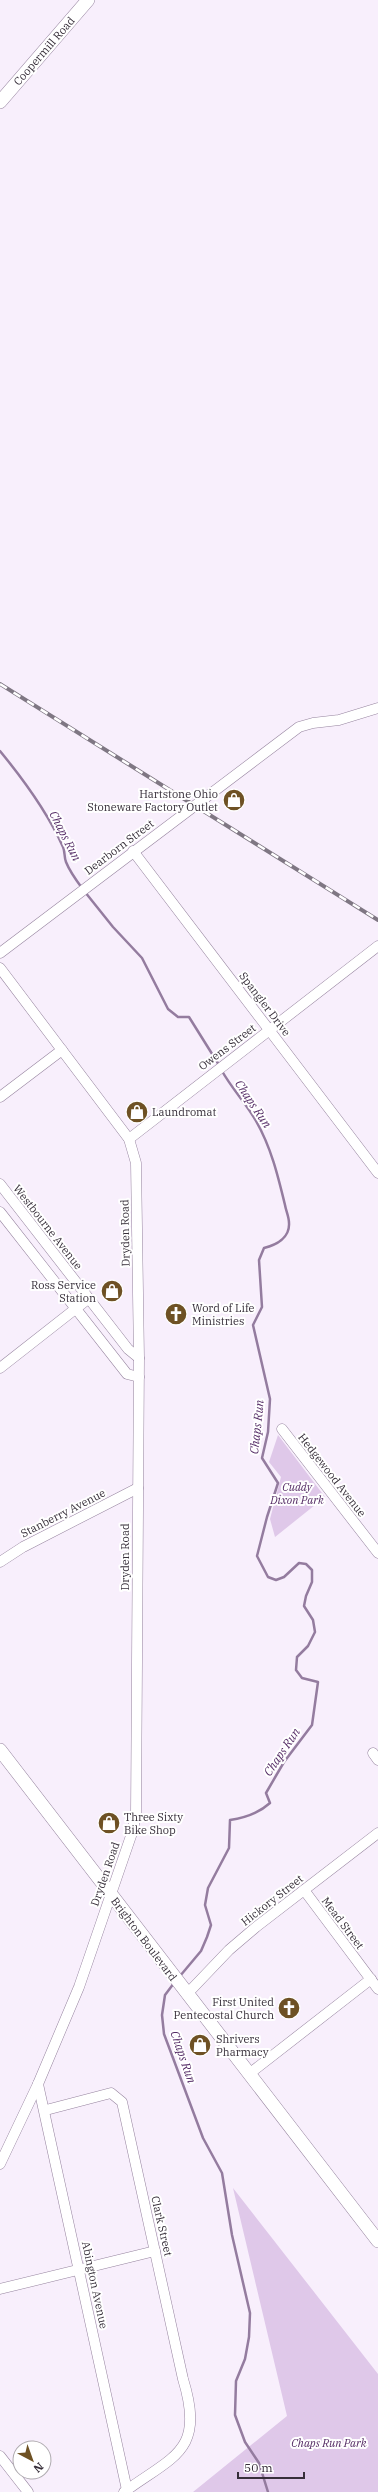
<svg xmlns="http://www.w3.org/2000/svg" width="378" height="2492" viewBox="0 0 378 2492" font-family="'IBM Plex Serif',serif">
  <rect width="100%" height="100%" fill="#f8effc"/>
  <!-- green -->
  <g fill="#dfc8e9">
    <path d="M278,1435L325,1497L275,1537L270,1519L281,1477L269,1462Z"/>
    <path d="M233,2188L378,2374V2492H193L287,2416Z"/>
  </g>
  <g fill="none" stroke-linecap="round" stroke-linejoin="round">
    <!-- stream -->
    <g stroke="#947c9f" stroke-width="2.5">
      <path d="M0,751C23,779 48,813 63,847C65,851 64,857 66,862C70,872 76,880 82,888"/>
      <path d="M85,892L113,927L142,958L168,1009L178,1017H189L219,1065"/>
      <path d="M180,1976L201,1951L207,1937L211,1925L205,1905L208,1888L229,1848L230,1820C244,1818 259,1813 270,1803L266,1793L284,1762L312,1725L318,1682L302,1678L296,1670L297,1657L308,1646L315,1632L313,1620L304,1606L306,1596L312,1582V1570L306,1564L299,1563L284,1577L276,1580L268,1577L257,1556L267,1517L278,1483L262,1458L268,1432L270,1399L253,1325L262,1307L259,1260L264,1248C276,1245 290,1238 289,1223C289,1217 286,1211 285,1205C278,1176 271,1147 256,1121C246,1103 232,1089 222,1071"/>
      <path d="M174,1983L165,1995L162,2015L164,2034L203,2138L222,2173L232,2235L250,2313L249,2337L245,2359L236,2381L235,2415L245,2442L259,2463L268,2492"/>
    </g>
    <!-- minor casing -->
    <g stroke="#96849f" stroke-width="11">
      <g id="minor">
        <path d="M133,851L378,1173"/>
        <path d="M0,953L299,727L313,723L339,720L378,708"/>
        <path d="M0,968L129,1139L136,1163L139,1358L136,1815L132,1833L79,1987L38,2084L0,2164"/>
        <path d="M0,1097L62,1050"/>
        <path d="M129,1139L378,946"/>
        <path d="M0,1184L128,1349L139,1358"/>
        <path d="M0,1212L127,1374L139,1377"/>
        <path d="M0,1368L88,1299"/>
        <path d="M282,1429L378,1553"/>
        <path d="M0,1562L23,1547L138,1488"/>
        <path d="M373,1753L378,1760"/>
        <path d="M304,1890L378,1989"/>
        <path d="M187,1994L229,1950L256,1927L378,1833"/>
        <path d="M249,2074L371,1979"/>
        <path d="M38,2084L127,2490"/>
        <path d="M46,2110L111,2093L122,2102L183,2379C205,2451 175,2455 124,2492"/>
        <path d="M0,2289L155,2251"/>
        <path d="M0,2456L28,2492"/>
      </g>
    </g>
    <!-- tertiary casing -->
    <g stroke="#96849f" stroke-width="14">
      <g id="tertiary">
        <path d="M0,102L88,0"/>
        <path d="M0,1750L378,2241"/>
      </g>
    </g>
    <!-- minor -->
    <use href="#minor" stroke="#fff" stroke-width="10"/>
    <!-- tertiary -->
    <use href="#tertiary" stroke="#fff" stroke-width="13"/>
    <!-- rail casing -->
    <g stroke="#7f7783" stroke-width="4">
      <path id="rail" d="M0,684L378,920"/>
    </g>
    <!-- rail -->
    <use href="#rail" stroke="#fff" stroke-width="2.5" stroke-dasharray="8" stroke-linecap="butt"/>
  </g>
  <!-- icons -->
  <defs>
    <g id="shop-disc" transform="scale(1.15)"><circle r="9.5" fill="#6e5124" stroke="#fff"/><path d="M-5-2.5h2.3a2.7 3.5 0 0 1 5.4 0H5L5.5 6h-11ZM-1.5-2.5h3a1.5 2.3 0 0 0-3 0Z" fill="#fff"/></g>
    <g id="church-disc" transform="scale(1.15)"><circle r="9.5" fill="#6e5124" stroke="#fff"/><path d="M-1.2-6h2.4v3.5h3.3v2.4h-3.3V6h-2.4V-.1h-3.3v-2.4h3.3Z" fill="#fff"/></g>
  </defs>
  <g fill-rule="evenodd">
    <use href="#shop-disc" x="234" y="800"/>
    <use href="#shop-disc" x="137" y="1112"/>
    <use href="#shop-disc" x="112" y="1291"/>
    <use href="#church-disc" x="176" y="1314"/>
    <use href="#shop-disc" x="109" y="1823"/>
    <use href="#church-disc" x="289" y="2008"/>
    <use href="#shop-disc" x="200" y="2045"/>
  </g>
  <g text-anchor="middle" stroke-width="4" stroke-linejoin="round" paint-order="stroke">
    <!-- street labels -->
    <g font-size="11" fill="#362e39" stroke="#fff">
      <text transform="translate(44 51) rotate(-49)" y="4">Coopermill Road</text>
      <text transform="translate(119 847) rotate(-37)" y="4">Dearborn Street</text>
      <text transform="translate(265 1004) rotate(53)" y="4">Spangler Drive</text>
      <text transform="translate(227 1047) rotate(-37)" y="4">Owens Street</text>
      <text transform="translate(48 1227) rotate(52)" y="4">Westbourne Avenue</text>
      <text transform="translate(125 1233) rotate(-91)" y="4">Dryden Road</text>
      <text transform="translate(332 1475) rotate(52)" y="4">Hedgewood Avenue</text>
      <text transform="translate(63 1513) rotate(-27)" y="4">Stanberry Avenue</text>
      <text transform="translate(125 1557) rotate(-90)" y="4">Dryden Road</text>
      <text transform="translate(105 1874) rotate(-71)" y="4">Dryden Road</text>
      <text transform="translate(272 1900) rotate(-38)" y="4">Hickory Street</text>
      <text transform="translate(343 1923) rotate(53)" y="4">Mead Street</text>
      <text transform="translate(144 1939) rotate(53)" y="4">Brighton Boulevard</text>
      <text transform="translate(162 2226) rotate(77)" y="4">Clark Street</text>
      <text transform="translate(95 2285) rotate(78)" y="4">Abington Avenue</text>
    </g>
    <!-- poi labels -->
    <g font-size="11" fill="#362e39" stroke="#fff" text-anchor="start">
      <text x="218" y="798" text-anchor="end">Hartstone Ohio<tspan x="218" dy="13">Stoneware Factory Outlet</tspan></text>
      <text x="152" y="1116">Laundromat</text>
      <text x="96" y="1289" text-anchor="end">Ross Service<tspan x="96" dy="13">Station</tspan></text>
      <text x="192" y="1312">Word of Life<tspan x="192" dy="13">Ministries</tspan></text>
      <text x="124" y="1821">Three Sixty<tspan x="124" dy="13">Bike Shop</tspan></text>
      <text x="274" y="2006" text-anchor="end">First United<tspan x="274" dy="13">Pentecostal Church</tspan></text>
      <text x="216" y="2043">Shrivers<tspan x="216" dy="13">Pharmacy</tspan></text>
    </g>
    <!-- park labels -->
    <g font-size="11" font-style="italic" fill="#532a63" stroke="#fff">
      <text x="297" y="1491">Cuddy<tspan x="297" dy="13">Dixon Park</tspan></text>
      <text x="329" y="2447">Chaps Run Park</text>
    </g>
    <!-- water labels -->
    <g font-size="12" font-style="italic" fill="#562e67" stroke="#fff">
      <text transform="translate(65 836) rotate(63)" y="4">Chaps Run</text>
      <text transform="translate(253 1104) rotate(56)" y="4">Chaps Run</text>
      <text transform="translate(257 1427) rotate(-84)" y="4">Chaps Run</text>
      <text transform="translate(282 1752) rotate(-56)" y="4">Chaps Run</text>
      <text transform="translate(183 2057) rotate(71)" y="4">Chaps Run</text>
    </g>
  </g>
  <!-- north arrow -->
  <g transform="translate(32 2460) rotate(139)"><circle r="19" fill="#ffffff" stroke="#afabb0"/>
  <path d="M0-3L7 15L0 10L-7 15Z" fill="#6e5124"/>
  <text y="-6" font-size="11" font-weight="bold" text-anchor="middle" fill="#362e39">N</text>
  </g>
  <!-- scale -->
  <path d="M238 2472v6h66v-6" fill="none" stroke="#362e39" stroke-width="2"/>
  <text x="244" y="2472" font-size="12" fill="#362e39" stroke="#ffffff" stroke-width="3" paint-order="stroke">50 m</text>
</svg>
